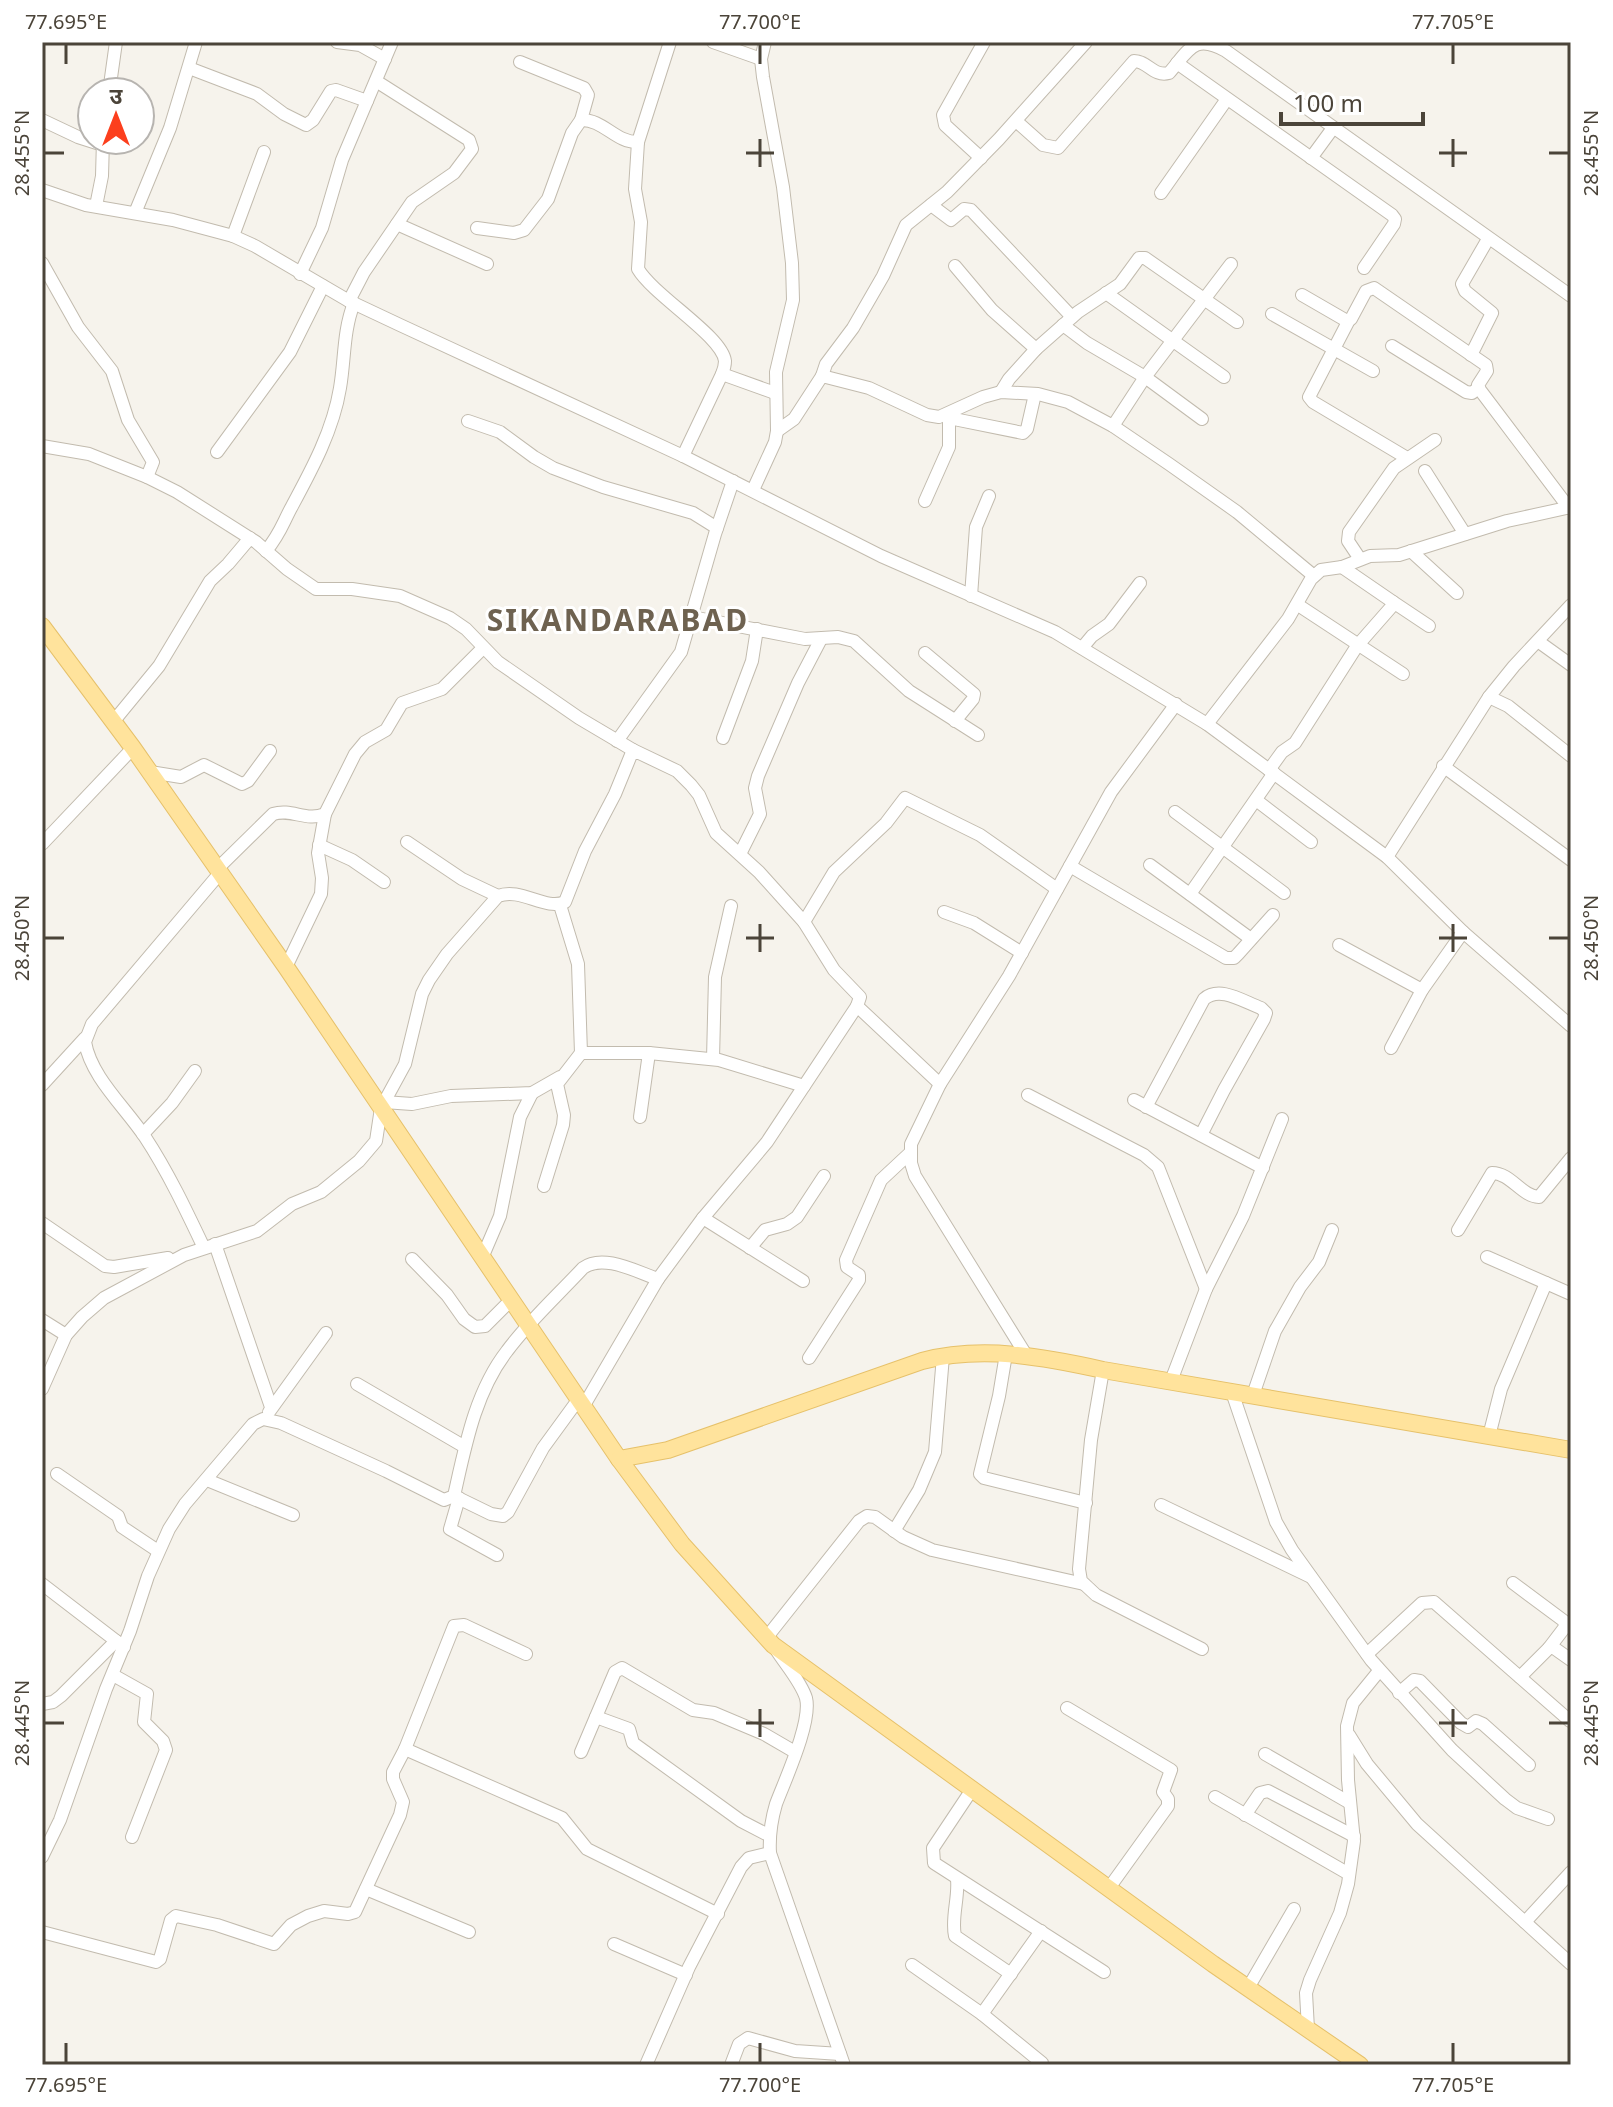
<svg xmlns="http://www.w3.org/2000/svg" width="1613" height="2107" viewBox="0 0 1613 2107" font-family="'Noto Sans','Noto Sans Devanagari',sans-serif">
  <rect width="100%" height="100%" fill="#f6f3ec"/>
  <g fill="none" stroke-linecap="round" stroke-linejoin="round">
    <!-- minor casing -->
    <g stroke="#c2bbae" stroke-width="14">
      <g id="minor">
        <path d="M337,42L360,45L385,59"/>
        <path d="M713,42L761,59"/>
        <path d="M520,62L584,88L588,95L581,120"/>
        <path d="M1177,63L1392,215L1395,219L1394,224L1364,268"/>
        <path d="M189,68L257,94L284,114L306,125L313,120L331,91L336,90L367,101"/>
        <path d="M109,92L116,42"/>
        <path d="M42,120L78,137L103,145"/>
        <path d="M1016,121L1043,145L1058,148L1134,61C1148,61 1153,77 1169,73C1189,50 1194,33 1226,51L1571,296"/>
        <path d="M638,142L635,189L641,222L638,269C654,296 722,336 725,361C725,366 724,369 722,374L683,456"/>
        <path d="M981,158L945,125L943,115L984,42"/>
        <path d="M1311,158L1333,128"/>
        <path d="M42,190L86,205L173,220L233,236L255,246L349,301L400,325L683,456L881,556L1055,632L1207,724L1387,857L1463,932L1571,1026"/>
        <path d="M1161,193L1227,99"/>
        <path d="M931,205L951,220L964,209L971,210L1072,317"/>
        <path d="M96,206L102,176L103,140"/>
        <path d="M135,213L170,128L196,42"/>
        <path d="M397,224L487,264"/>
        <path d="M477,228L514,233L524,230L548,199L572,133L581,120C603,119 616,143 638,142L670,42"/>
        <path d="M233,236L264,152"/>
        <path d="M42,263L78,327L112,371L128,420L153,462L147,477"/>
        <path d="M955,266L992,310L1036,349"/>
        <path d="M300,274L322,228L342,160L392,42"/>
        <path d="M1106,293L1224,377"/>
        <path d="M1302,295L1347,321L1351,319L1366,291L1374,288L1486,365L1487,371L1478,385L1480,390L1569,508"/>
        <path d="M349,301L364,272L412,202L454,173L472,149L469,140L376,81"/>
        <path d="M1272,314L1373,371"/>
        <path d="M1349,320L1309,397L1313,402L1407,458"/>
        <path d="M1063,325L1087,343L1145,377L1202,419"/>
        <path d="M1392,346L1466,392L1472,393L1478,388"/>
        <path d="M1471,355L1492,313L1465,291L1462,284L1488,239"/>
        <path d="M722,374L775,393"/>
        <path d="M822,376L826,364L853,328L883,276L906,225L947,192L999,139L1086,42"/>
        <path d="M1001,392L1009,379L1036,349L1078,312L1120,284L1139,258H1145L1237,322"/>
        <path d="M949,418L1023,433L1027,429L1035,394"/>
        <path d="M468,421L500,432L534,457L553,468L603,487L693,513L717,528"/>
        <path d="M1113,426L1145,377L1231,264"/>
        <path d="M777,431L794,419L822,376L869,388L927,415L939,417L983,397L1001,392L1038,394L1068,402L1113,426L1169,464L1237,512L1314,576"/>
        <path d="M42,446L89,454L147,477L177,492L256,542L287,569L316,589H352L400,596L450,618L466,629L498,662L579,718L633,750"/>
        <path d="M217,452L290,352L323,286"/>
        <path d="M1425,471L1465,534"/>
        <path d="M753,490L775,442L777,431L776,372L793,300L792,263L783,187L763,77L761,59L765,42"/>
        <path d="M925,501L949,447V414"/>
        <path d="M266,551C280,534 282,525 291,508C311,471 333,431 340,388C345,359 343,331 354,303"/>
        <path d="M1411,551L1457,593"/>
        <path d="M1360,559L1348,541L1349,532L1394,468L1435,440"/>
        <path d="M971,596L976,527L989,496"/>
        <path d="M1393,602L1429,626"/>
        <path d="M1298,605L1403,674"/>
        <path d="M692,617L805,639L838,637L854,641L909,691L978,735"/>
        <path d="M1539,642L1571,665"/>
        <path d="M1082,648L1092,636L1109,624L1140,583"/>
        <path d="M925,653L974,694L973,699L955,721"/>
        <path d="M1489,697L1508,706L1571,756"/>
        <path d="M113,722L159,666L210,581L228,564L250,538"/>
        <path d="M1207,724L1288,619L1311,579L1321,570L1342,567L1370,556L1399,555L1507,521L1571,507"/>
        <path d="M723,738L752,661L757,629"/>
        <path d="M617,741L681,652L715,534L733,481"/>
        <path d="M1443,766L1571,860"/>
        <path d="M1269,770L1282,752L1295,743L1357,646L1393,605V602L1342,567"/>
        <path d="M150,772L181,777L204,765L242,784L248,781L270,751"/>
        <path d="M1256,800L1311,842"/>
        <path d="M1175,812L1284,893"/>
        <path d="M407,842L462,879L498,896"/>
        <path d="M42,844L133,748"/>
        <path d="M319,845L352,860L384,882"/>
        <path d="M740,854L760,814L755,788L758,776L798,683L821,639"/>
        <path d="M1387,857L1489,697L1514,666L1571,605"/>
        <path d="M1150,865L1251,939"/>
        <path d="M1070,866L1226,958H1234L1238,954L1273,915"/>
        <path d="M217,869L273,814C292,808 306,822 325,814L355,754L365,742L386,730L402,703L442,689L483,648"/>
        <path d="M1190,894L1274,773"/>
        <path d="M560,905L578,964L581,1053H649L719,1060L804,1086"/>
        <path d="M944,912L974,923L1022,953"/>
        <path d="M804,922L834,872L886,823L905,798L980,835L1057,889"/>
        <path d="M1339,945L1422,990"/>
        <path d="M286,967L321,894L322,878L318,853L325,814"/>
        <path d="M1391,1048L1422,990L1463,932"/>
        <path d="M713,1059L715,977L731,906"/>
        <path d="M42,1085L85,1038"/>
        <path d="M1028,1095L1144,1155L1158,1167L1206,1289"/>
        <path d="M1134,1100L1263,1168"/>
        <path d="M384,1102L412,1104L451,1096L532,1093L560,1077"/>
        <path d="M1146,1107L1204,999C1220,985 1244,1002 1261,1008L1266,1013L1264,1019L1224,1090L1201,1135"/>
        <path d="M640,1117L649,1053"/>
        <path d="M143,1134L172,1103L195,1071"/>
        <path d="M544,1186L563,1125L564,1115L557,1084L581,1053"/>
        <path d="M703,1218L803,1281"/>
        <path d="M42,1223L105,1266L114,1267L168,1258"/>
        <path d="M1458,1230L1492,1173C1511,1173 1521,1196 1539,1197L1571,1158"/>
        <path d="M215,1244L271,1407"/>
        <path d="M204,1248C186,1210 168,1172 145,1137C125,1107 91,1077 85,1042L92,1024L220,873"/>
        <path d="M750,1248L765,1230L787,1224L797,1217L824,1176"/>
        <path d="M1487,1257L1571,1294"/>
        <path d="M482,1258L500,1216L520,1117L532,1093"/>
        <path d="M412,1259L447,1295L464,1319L475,1327L485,1326L511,1300"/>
        <path d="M42,1320L66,1335"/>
        <path d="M1006,1354L999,1396L980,1474L984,1478L1086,1503"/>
        <path d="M1026,1355L915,1176L911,1163V1144L940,1084L1009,976L1111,792L1176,704"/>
        <path d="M809,1358L859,1280V1275L847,1267L846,1260L881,1180L910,1153"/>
        <path d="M1103,1370L1091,1440L1079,1569L1081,1581L1096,1595L1202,1649"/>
        <path d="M1171,1381L1206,1289L1243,1216L1282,1119"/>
        <path d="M357,1384L465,1447"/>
        <path d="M42,1389L66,1335L82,1317L104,1298L184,1255L257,1231L292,1204L321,1192L359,1161L376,1141L381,1108L405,1064L422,994L429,980L447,954L498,896C521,887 545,911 565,902L585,851L615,794L633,750L677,771L691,785L699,795L716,833L759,872L804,922L834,970L860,997L857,1006"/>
        <path d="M1232,1392L1276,1522L1292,1550L1371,1660L1452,1750L1505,1799L1517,1808L1548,1819"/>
        <path d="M1253,1395L1275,1331L1300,1287L1319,1262L1332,1230"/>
        <path d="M583,1407L658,1279L703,1218L767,1142L857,1006L940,1084"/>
        <path d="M269,1412L326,1333"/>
        <path d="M1489,1436L1501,1389L1546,1283"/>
        <path d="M57,1474L118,1516L122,1527L158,1551"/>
        <path d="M207,1480L293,1515"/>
        <path d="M454,1496L491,1514L503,1516L508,1512L543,1448L578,1400"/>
        <path d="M459,1498L450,1529L497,1555"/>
        <path d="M1161,1505L1311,1577"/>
        <path d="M894,1531L919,1490L935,1452L943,1356"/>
        <path d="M1513,1583L1564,1621L1565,1627L1549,1648"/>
        <path d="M42,1584L124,1647"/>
        <path d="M767,1637L859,1521L867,1516L875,1517L903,1537L932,1550L1084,1584"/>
        <path d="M777,1651C786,1665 801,1682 806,1698C812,1722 785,1780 776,1804C771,1821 769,1836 770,1853L844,2065"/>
        <path d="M1367,1654L1422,1603L1434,1602L1570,1721"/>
        <path d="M113,1675L147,1694L144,1722L163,1741L166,1750L132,1837"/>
        <path d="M1520,1677L1549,1648H1554L1571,1660"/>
        <path d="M1399,1693L1414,1680L1420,1681L1461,1723L1468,1727L1476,1721L1483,1724L1529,1765"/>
        <path d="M42,1704L53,1702L61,1696L116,1641"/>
        <path d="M1067,1708L1171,1770L1163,1792L1168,1799V1806L1109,1888"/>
        <path d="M596,1717L629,1729L633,1743L741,1821L770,1836"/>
        <path d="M1349,1735L1367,1764L1417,1824L1571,1964"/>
        <path d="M405,1749L562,1818L587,1849L718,1914"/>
        <path d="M581,1752L615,1672L622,1668L693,1710L714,1713L764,1734L795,1752"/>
        <path d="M1265,1754L1350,1803"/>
        <path d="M973,1788L933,1848L934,1863L1104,1972"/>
        <path d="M1215,1797L1349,1874"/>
        <path d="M1245,1815L1260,1793L1268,1791L1354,1836"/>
        <path d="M42,1857L60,1820L106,1689L130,1631L148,1576L169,1529L185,1504L253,1424L263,1419L281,1423L386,1471L444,1500L454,1496C465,1447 475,1392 507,1351C529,1321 558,1295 583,1268C603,1253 637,1272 658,1279"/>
        <path d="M957,1879C959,1898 951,1918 955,1936L1011,1974"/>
        <path d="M366,1889L469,1932"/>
        <path d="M1525,1922L1571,1872"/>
        <path d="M42,1932L156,1962L160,1959L171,1920L176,1916L217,1925L274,1944L291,1925L308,1916L324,1911L348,1914L355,1912L400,1815L403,1802L393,1779V1772L405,1749L454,1626L464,1625L526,1654"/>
        <path d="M614,1944L686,1975"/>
        <path d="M912,1965L982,2014L1041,1931"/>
        <path d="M1248,1988L1294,1909"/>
        <path d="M982,2014L1042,2063"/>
        <path d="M1308,2029L1306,1993L1310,1980L1340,1913L1348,1884L1354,1841L1348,1780L1347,1726L1353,1703L1379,1671"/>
        <path d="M646,2065L689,1967L741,1867L749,1858L770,1853"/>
        <path d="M731,2065L739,2044L748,2038L795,2051L840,2054"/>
      </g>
    </g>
    <!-- major casing -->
    <g stroke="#e6c16a" stroke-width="18">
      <g id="major">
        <path d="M42,626L133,748L286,967L619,1459L668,1450L922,1361C982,1345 1044,1357 1103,1370L1571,1450"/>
        <path d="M619,1459L682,1544L773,1645L1213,1964L1360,2065"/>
      </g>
    </g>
    <!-- minor -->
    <use href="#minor" stroke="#fff" stroke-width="12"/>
    <!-- major -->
    <use href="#major" stroke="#ffe39c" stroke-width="16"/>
  </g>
  <!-- ticks -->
  <path fill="none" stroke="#4b4439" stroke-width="3" d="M66,44V64M760,44V64M1453,44V64M760,139V167M1453,139V167M44,153H64M746,153H774M1439,153H1467M1549,153H1569M760,924V952M1453,924V952M44,938H64M746,938H774M1439,938H1467M1549,938H1569M760,1709V1737M1453,1709V1737M44,1723H64M746,1723H774M1439,1723H1467M1549,1723H1569M66,2043V2063M760,2043V2063M1453,2043V2063"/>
  <g text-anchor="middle" stroke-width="6" stroke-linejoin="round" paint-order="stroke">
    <!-- district labels -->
    <g font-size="30" font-weight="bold" letter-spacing="2" fill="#6e6250" stroke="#fff">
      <text x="618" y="631">SIKANDARABAD</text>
    </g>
  </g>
  <!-- border -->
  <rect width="1613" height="2107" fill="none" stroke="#ffffff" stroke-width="88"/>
  <!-- north arrow -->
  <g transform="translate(116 116)"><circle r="38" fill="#ffffff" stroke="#b7b4b0" stroke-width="2"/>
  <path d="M0-6L14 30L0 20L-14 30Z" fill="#fc3f1d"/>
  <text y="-12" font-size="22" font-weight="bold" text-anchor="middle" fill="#4b4439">उ</text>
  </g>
  <!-- scale -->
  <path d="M1281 112v12h142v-12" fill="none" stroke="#4b4439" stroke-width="4"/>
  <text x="1293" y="112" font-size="24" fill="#4b4439" stroke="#ffffff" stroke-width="6" paint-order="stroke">100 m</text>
  <rect x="44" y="44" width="1525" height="2019" fill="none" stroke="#4b4439" stroke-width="3"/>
  <g font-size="20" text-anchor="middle" fill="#4b4439">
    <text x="66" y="29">77.695°E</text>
    <text x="760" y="29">77.700°E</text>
    <text x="1453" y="29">77.705°E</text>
    <text transform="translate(22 153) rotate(-90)" y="7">28.455°N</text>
    <text transform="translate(1591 153) rotate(-90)" y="7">28.455°N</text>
    <text transform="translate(22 938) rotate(-90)" y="7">28.450°N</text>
    <text transform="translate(1591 938) rotate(-90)" y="7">28.450°N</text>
    <text transform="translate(22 1723) rotate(-90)" y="7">28.445°N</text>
    <text transform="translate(1591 1723) rotate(-90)" y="7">28.445°N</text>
    <text x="66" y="2092">77.695°E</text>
    <text x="760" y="2092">77.700°E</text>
    <text x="1453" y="2092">77.705°E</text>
  </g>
</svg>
